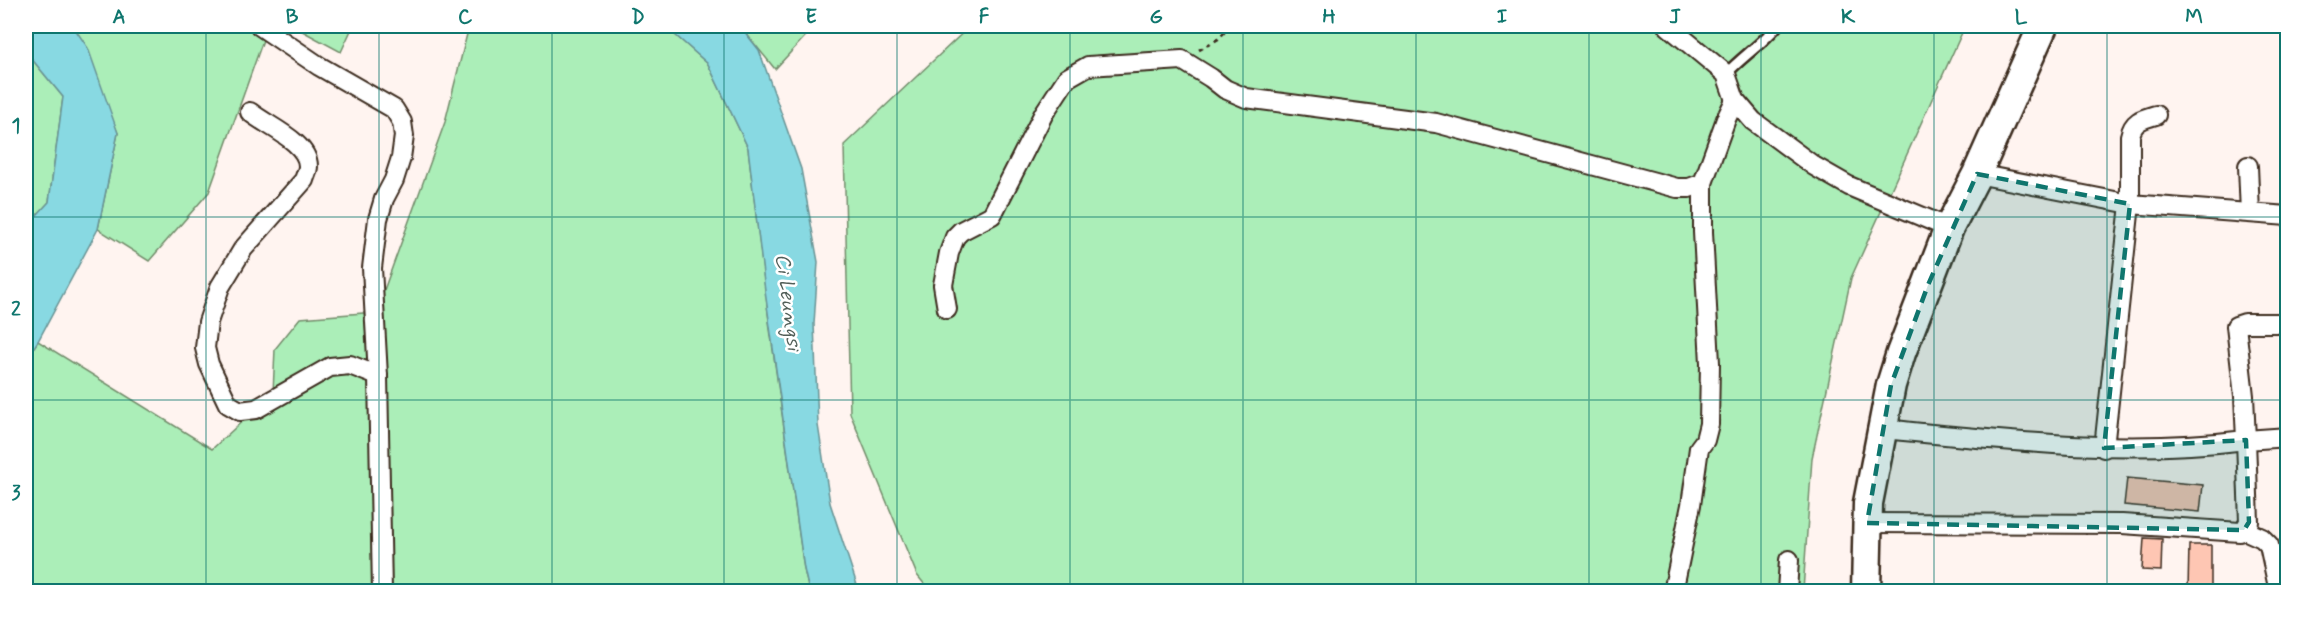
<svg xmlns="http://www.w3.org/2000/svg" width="2313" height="617" viewBox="0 0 2313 617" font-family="Mynerve,sans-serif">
  <rect width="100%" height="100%" fill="#fff4f0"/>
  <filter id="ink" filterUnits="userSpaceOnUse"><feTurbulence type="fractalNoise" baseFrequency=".0167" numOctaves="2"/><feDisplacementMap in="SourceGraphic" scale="12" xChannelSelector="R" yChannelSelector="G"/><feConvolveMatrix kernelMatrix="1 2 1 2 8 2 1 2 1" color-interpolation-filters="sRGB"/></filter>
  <g filter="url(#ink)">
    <!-- green -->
    <g fill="#abeeb8" stroke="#738c6b" stroke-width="1.5">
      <path d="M73,26H268L209,192L149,261L98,229L118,133Z"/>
      <path d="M293,26H353L341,52Z"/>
      <path d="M469,26H665L708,64L748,148L770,329L804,569L809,591L26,592V359L38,341L212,449L273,393L275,349L300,318L376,312L445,122Z"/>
      <path d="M740,26H815L775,69Z"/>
      <path d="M970,26H1965L1851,278L1812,458L1803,591H930L917,575L850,413L844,145Z"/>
      <path d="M26,52L63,97L49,202L26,227Z"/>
    </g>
    <!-- water -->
    <g fill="#88d9e2" stroke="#699394" stroke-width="1.5">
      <path d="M26,26H73L88,48L118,133L98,229L38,341L26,359V227L49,202L63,97L26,52Z"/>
      <path d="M665,26H740L759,50L801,169L818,262L814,324L818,425L830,503L859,591H809L804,569L765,291L748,148L708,64Z"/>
    </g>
    <!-- building -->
    <g fill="#fec6b3" stroke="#3b2a1e" stroke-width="1.5">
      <path d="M2127,478L2203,485L2200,512L2124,505Z"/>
      <path d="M2144,538L2162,539L2161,571L2142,570Z"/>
      <path d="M2189,545H2211V591H2188Z"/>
    </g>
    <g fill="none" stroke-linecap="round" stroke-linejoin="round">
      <!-- service casing -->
      <g stroke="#3b2a1e" stroke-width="14">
        <path id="service" d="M1726,74C1742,57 1762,44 1777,26"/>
      </g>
      <!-- minor casing -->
      <g stroke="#3b2a1e" stroke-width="22">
        <g id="minor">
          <path d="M260,26L319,66L394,109L402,122L404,136L401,158L394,180L384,199L378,219L372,268L378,376L382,592"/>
          <path d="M1668,26L1726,74L1735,100L1753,121L1814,166L1849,186L1949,228"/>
          <path d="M250,112C267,126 308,142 308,166C308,171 305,176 304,180L243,249L220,287L208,322L205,348L209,364L228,404L240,411L256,409L330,367L350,365L378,376"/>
          <path d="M2248,166L2250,213"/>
          <path d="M1977,174L2130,204L2288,216"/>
          <path d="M947,309L943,285L949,253L955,237L961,231L992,215L1044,113L1067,78L1088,66L1182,60L1211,78L1225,89L1246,98L1436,123L1677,188H1689L1703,183L1726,119L1735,100"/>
          <path d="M1883,429C2005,441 2124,455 2246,440L2244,396L2236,326L2245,323H2288"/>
          <path d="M2104,448L2130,204V136C2133,121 2142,119 2156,115"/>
          <path d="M1867,523L2122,524L2240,532L2244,530L2249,522L2246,440L2288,437"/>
          <path d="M2244,530L2262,538L2269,545L2279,592"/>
          <path d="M1673,592L1691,505L1699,448L1705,440L1709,424L1710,363L1703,232V183"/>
          <path d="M1787,592L1789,560"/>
        </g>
      </g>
      <!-- primary casing -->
      <g stroke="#3b2a1e" stroke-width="33">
        <path id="primary" d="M1866,592L1868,503L1891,385L1901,353L1949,228L1977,174L2043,26"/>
      </g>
      <!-- path -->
      <path stroke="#3b2a1e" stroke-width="3" stroke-dasharray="4.5 4.5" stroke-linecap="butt" d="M1199,50L1218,39L1230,26"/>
      <!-- service -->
      <use href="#service" stroke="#fff" stroke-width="9"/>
      <!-- minor -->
      <use href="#minor" stroke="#fff" stroke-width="18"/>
      <!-- primary -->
      <use href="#primary" stroke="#fff" stroke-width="28"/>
    </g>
  </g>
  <!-- marked area -->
  <path fill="#0f766e" fill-opacity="0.2" stroke="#0f766e" stroke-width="4.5" stroke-dasharray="12 8" stroke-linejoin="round" d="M1977,174L2130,204L2104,448L2246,440L2249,522L2244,530L1867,523L1891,385L1928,285Z"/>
  <!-- grid -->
  <path fill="none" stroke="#0f766e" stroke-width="1.5" stroke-opacity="0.55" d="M206,26V592M379,26V592M552,26V592M724,26V592M897,26V592M1070,26V592M1243,26V592M1416,26V592M1589,26V592M1761,26V592M1934,26V592M2107,26V592M26,217H2288M26,400H2288"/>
  <g text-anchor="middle" stroke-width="5" stroke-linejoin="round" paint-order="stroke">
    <!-- water labels -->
    <g font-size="21" font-style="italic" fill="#525f59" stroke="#fff">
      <text transform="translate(789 302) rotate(83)" y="7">Ci Leungsi</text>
    </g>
  </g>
  <!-- margin -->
  <rect width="2313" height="617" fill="none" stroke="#fff" stroke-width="66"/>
  <rect x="33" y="33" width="2247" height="551" fill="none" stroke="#0f766e" stroke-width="2"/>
  <g font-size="20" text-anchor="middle" font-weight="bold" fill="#0f766e">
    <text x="119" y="23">A</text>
    <text x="292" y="23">B</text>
    <text x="465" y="23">C</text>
    <text x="638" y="23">D</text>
    <text x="811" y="23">E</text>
    <text x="984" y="23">F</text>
    <text x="1156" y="23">G</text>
    <text x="1329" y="23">H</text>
    <text x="1502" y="23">I</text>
    <text x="1675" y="23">J</text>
    <text x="1848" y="23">K</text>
    <text x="2021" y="23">L</text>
    <text x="2194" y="23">M</text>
    <text x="16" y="132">1</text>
    <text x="16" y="315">2</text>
    <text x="16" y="499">3</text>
  </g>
</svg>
